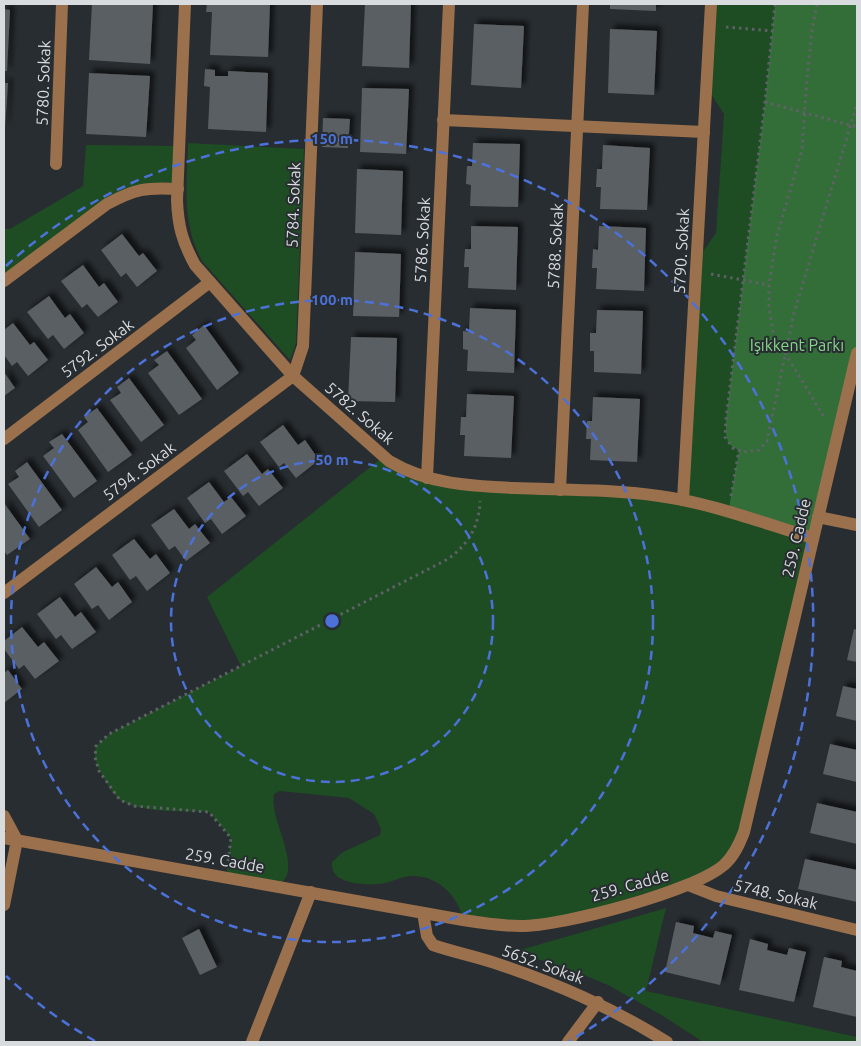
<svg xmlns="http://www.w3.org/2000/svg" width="861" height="1046" viewBox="0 0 861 1046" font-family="Ubuntu,sans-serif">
  <defs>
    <filter id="shadow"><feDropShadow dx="4.5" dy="-4.5" stdDeviation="2.5" flood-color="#0009"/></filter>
  </defs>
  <rect width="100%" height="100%" fill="#282d31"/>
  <!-- green -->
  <g fill="#1e4c23">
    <path d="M711,4H775L765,102L726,419L739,450L728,513L813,538L744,832L714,872L550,923L463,920C459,898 440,877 415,876C402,875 390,884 377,884C361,885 329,883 332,862L343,852L380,835L381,829L374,814L349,798L280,791L274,794C270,819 294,852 287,875C285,881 280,883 276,886L226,877L231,838L209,812C185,811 140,813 120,800C112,794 107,784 102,775C96,766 93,756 96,746L109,734L241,666L207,597L384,456L422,477L682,500L697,260L716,233L724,114L707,88Z"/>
    <path d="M188,143L304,149L296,343L290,360L202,261C181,221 187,187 188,143Z"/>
    <path d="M86,145L179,146L178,189L123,195L4,281V229H10L83,186Z"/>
    <path d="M666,908L646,991L857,1037V1042H703L663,1016L608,985L564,967L513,952Z"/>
  </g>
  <!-- forest -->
  <path fill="#336e39" d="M775,4H857V353L813,538L728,513L739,450C724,445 726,433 726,419L765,102Z"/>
  <!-- building -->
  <g fill="#5a5f64" filter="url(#shadow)">
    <path d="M92,4H153L150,64L89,60Z"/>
    <path d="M207,4H270L268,57L210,55L212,12H206Z"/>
    <path d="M365,4H411L409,68L362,66Z"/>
    <path d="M610,4H656V11L610,9Z"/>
    <path d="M4,9L10,10L7,71H4Z"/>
    <path d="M474,24L524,26L521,88L471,85Z"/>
    <path d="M610,29L657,31L654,95L608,93Z"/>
    <path d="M205,69L215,70V76H228V71L268,73L266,132L208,129L210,87L204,86Z"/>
    <path d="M89,73L150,76L146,137L86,134Z"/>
    <path d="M4,83H8L5,128H4Z"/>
    <path d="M362,88L409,89L406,154L360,152Z"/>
    <path d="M323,118L350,119L348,148L322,147Z"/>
    <path d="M473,143L520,144L518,207L470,206L471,185L466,184L467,166H472Z"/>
    <path d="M603,145L650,148L647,210L600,209L601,187H596L597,169H602Z"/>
    <path d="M357,169L403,171L401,235L355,233Z"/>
    <path d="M471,226L518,227L516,290L468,288L469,267H464L465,249H471Z"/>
    <path d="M599,226L646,228L644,291L596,289L597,268H592L593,249L598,250Z"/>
    <path d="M122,234L139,256L143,253L157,271L137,287L126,273L121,277L101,250Z"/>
    <path d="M355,252L401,254L399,317L353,316Z"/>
    <path d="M83,265L99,287L104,283L118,302L98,317L87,304L82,308L61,281Z"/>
    <path d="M49,296L65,318L70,314L84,333L64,349L53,335L48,339L27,312Z"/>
    <path d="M470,308L516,310L514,373L467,371L468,350L463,349V331L469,332Z"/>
    <path d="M597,310L643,311L641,374L594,372V351H590V333H596Z"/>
    <path d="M13,323L30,345L34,342L48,360L28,376L17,362L12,366L4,355V330Z"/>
    <path d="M204,325L239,373L217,390L186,348L196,340L192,335Z"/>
    <path d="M351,337L397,338L395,402L348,401Z"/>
    <path d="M167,351L202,399L179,415L148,373L159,365L154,360Z"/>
    <path d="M4,372L15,388L4,396Z"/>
    <path d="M129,378L164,425L141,442L110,400L121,393L117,387Z"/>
    <path d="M467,394L514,396L511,458L464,456L465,435H460L461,417H466Z"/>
    <path d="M593,397L640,399L637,462L590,460L591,439H586L587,421H592Z"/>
    <path d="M97,408L132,455L108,472L78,430L88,422L84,417Z"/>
    <path d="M283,425L298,445L305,440L319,460L296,478L284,463L279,467L260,442Z"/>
    <path d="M62,434L97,481L74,498L43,456L54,448L49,442Z"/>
    <path d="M247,454L262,474L268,469L283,488L259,506L248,492L243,496L224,471Z"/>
    <path d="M27,462L62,510L39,527L8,484L19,477L15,471Z"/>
    <path d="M209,482L224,502L231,497L246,516L222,534L211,519L205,523L187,498Z"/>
    <path d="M4,503L30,539L7,555L4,551Z"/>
    <path d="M174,509L189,529L195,524L210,543L186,561L175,546L169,550L151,525Z"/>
    <path d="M134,539L150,559L156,554L170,573L147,591L136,576L130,580L112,555Z"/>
    <path d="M96,567L112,587L118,582L132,602L109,620L98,605L92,609L74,584Z"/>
    <path d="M60,597L75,617L81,612L96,632L72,649L61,635L56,639L37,614Z"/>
    <path d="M22,627L38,647L44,642L59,661L35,679L24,665L19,669L4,649V641Z"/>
    <path d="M854,629L857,630V662L847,660Z"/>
    <path d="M8,670L22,689L4,703V673Z"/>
    <path d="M843,686L857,689V721L836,716Z"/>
    <path d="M830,744L857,750V782L823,774Z"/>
    <path d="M817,803L857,812V844L810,833Z"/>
    <path d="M805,859L857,870V902L798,889Z"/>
    <path d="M676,922L694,926L693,933L713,938L715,931L732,935L720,985L665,972Z"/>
    <path d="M199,929L217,967L200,975L182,938Z"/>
    <path d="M750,939L768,944L767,950L787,955L789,948L806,952L794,1002L739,990Z"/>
    <path d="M824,957L842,961L841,967L857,971V1017L813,1007Z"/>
  </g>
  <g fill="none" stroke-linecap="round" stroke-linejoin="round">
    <!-- path -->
    <g stroke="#5e6266" stroke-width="3" stroke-dasharray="2.5 4" stroke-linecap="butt">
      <path d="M775,4L765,102L726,419L725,437L733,448L744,452L759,450L767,441L794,313L857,104"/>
      <path d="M817,4L812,30L807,79L802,150L777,235L769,285V306L773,333L824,417"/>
      <path d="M726,27L773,31"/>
      <path d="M765,102L857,127"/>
      <path d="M711,274L769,285"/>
      <path d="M731,496L739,450"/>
      <path d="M228,861L231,838L209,812L134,806L120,800L99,771L95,757L96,746L109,734L448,559C469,544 479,526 480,501"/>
    </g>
    <!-- minor -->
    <g stroke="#9b704d" stroke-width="12">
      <path d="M185,4L177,200C178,226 182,241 195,265L293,376L389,461C427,484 470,486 514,488C562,490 611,489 659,496C711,503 763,523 813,538"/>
      <path d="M443,120L704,132"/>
      <path d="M56,164L62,4"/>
      <path d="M4,281L107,204C135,189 146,187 178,189"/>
      <path d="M4,439L210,282"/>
      <path d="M427,478L449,4"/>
      <path d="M560,490L583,4"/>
      <path d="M683,500L711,4"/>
      <path d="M818,517L857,525"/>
      <path d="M4,593L293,376L303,346L317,4"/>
      <path d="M4,816L17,840"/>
      <path d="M4,838L463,920C482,923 501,926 520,926C563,926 692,892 724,865C734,856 739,845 744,832L857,353"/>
      <path d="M688,885L716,896L857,930"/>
      <path d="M4,905L17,840"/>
      <path d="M423,913L427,936L433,945C453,952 474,956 495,963C557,984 611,1007 667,1042"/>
      <path d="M252,1042L311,892"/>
      <path d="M568,1042L598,1002"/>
    </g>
  </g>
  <!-- distance rings -->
  <g fill="none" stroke="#4c72da" stroke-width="2.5" stroke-dasharray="9 6">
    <circle cx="332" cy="621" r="161"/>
    <circle cx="332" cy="621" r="321"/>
    <path d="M95 1041A482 482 0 0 1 6 976M6 266A482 482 0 1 1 569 1041"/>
  </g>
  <g text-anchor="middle" stroke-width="4" stroke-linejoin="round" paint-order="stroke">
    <!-- street labels -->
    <g font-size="16" fill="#d9dcdf" stroke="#282d31">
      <text transform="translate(43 83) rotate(-88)" y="6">5780. Sokak</text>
      <text transform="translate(293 205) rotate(-88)" y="6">5784. Sokak</text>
      <text transform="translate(422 240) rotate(-87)" y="6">5786. Sokak</text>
      <text transform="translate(555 246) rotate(-87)" y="6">5788. Sokak</text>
      <text transform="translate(681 251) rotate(-87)" y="6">5790. Sokak</text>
      <text transform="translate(97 348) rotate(-37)" y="6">5792. Sokak</text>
      <text transform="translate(360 413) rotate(41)" y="6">5782. Sokak</text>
      <text transform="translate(139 471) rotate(-37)" y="6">5794. Sokak</text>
      <text transform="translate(796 538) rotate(-77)" y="6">259. Cadde</text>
      <text transform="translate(225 860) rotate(10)" y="6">259. Cadde</text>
      <text transform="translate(630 885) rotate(-16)" y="6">259. Cadde</text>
      <text transform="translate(776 894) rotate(13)" y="6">5748. Sokak</text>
      <text transform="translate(543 964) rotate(20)" y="6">5652. Sokak</text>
    </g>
    <!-- park labels -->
    <g font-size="16" fill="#85d68a" stroke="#282d31">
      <text x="797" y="351">Işıkkent Parkı</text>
    </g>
  </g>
  <circle cx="332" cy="621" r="8" fill="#4c72da" stroke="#282d31" stroke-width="2.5"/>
  <g font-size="15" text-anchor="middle" font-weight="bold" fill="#4c72da" stroke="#282d31" stroke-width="4" stroke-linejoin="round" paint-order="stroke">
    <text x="332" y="144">150 m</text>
    <text x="332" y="305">100 m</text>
    <text x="332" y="465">50 m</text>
  </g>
  <!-- border -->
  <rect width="861" height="1046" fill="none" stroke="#d9dcdf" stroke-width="10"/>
</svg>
